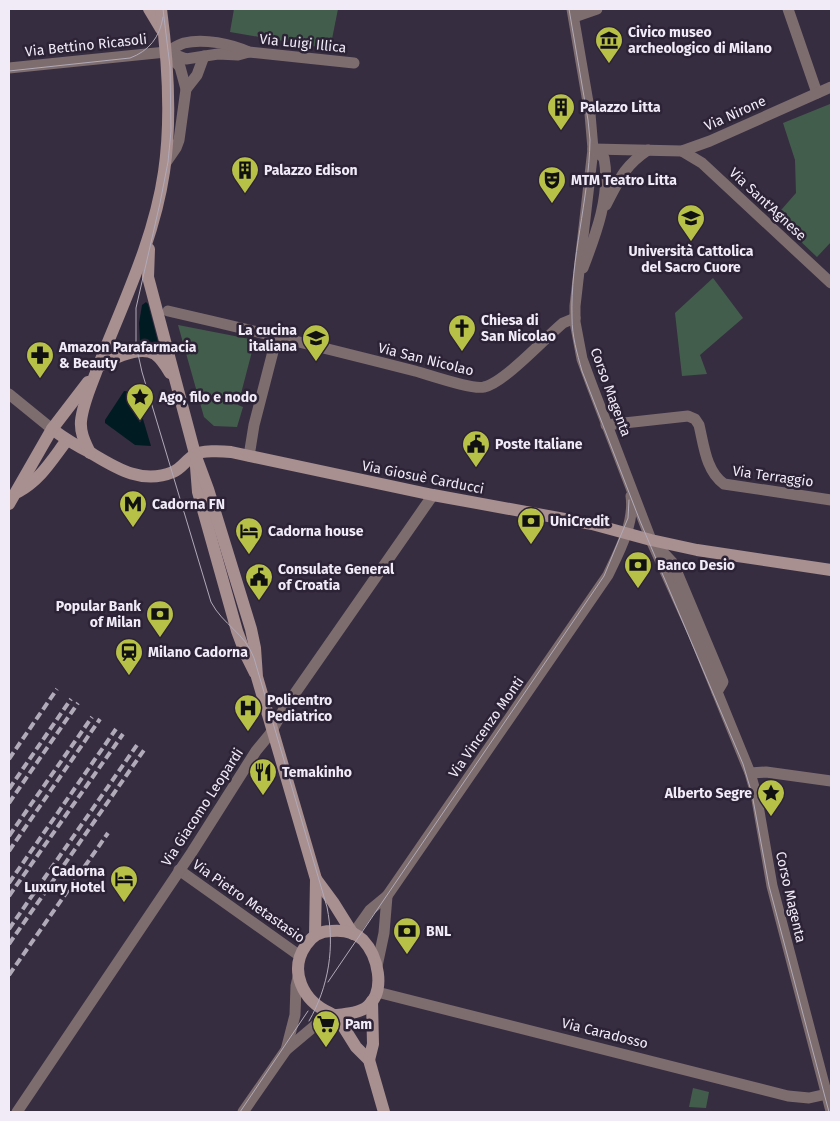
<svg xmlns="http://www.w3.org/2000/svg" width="840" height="1121" viewBox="0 0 840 1121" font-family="'Fira Sans',sans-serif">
  <rect width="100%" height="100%" fill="#372d41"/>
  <!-- green -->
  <g fill="#435d4c">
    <path d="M234,9H338L330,49L230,32Z"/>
    <path d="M830,104L831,107V242L817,257L775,217L796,193L795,160L783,123Z"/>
    <path d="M713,278L743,318L700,355L707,374L682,376L675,313Z"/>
    <path d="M178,325L255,340L238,405L243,407L237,427L214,426L204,417Z"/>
    <path d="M693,1088L709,1092L706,1108L689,1107Z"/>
  </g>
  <!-- water -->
  <g fill="#001c22">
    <path d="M146,302L148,304L159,346L140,341L139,323L142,305Z"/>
    <path d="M124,391L135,392L151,446L135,445L105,423V420Z"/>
  </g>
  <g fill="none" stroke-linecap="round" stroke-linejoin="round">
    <!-- street -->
    <g stroke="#7e6d6e" stroke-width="11">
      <path d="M572,9L590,114L593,149L575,306V322L582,359L592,386L651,540L693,633L750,773L756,794L772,886L831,1111"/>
      <path d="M788,9L817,93"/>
      <path d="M574,17L597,9"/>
      <path d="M170,53L186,59L218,54L238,55L249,52"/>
      <path d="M9,68L166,52C172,49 178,45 184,43C204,38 231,44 249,52L354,63"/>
      <path d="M186,89L197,75L204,56"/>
      <path d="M593,149L682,151L710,141L831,87"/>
      <path d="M682,151L702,163L831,283"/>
      <path d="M165,164L176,148L179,140L186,89L180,67L166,52"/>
      <path d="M606,205C619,180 624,166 648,150"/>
      <path d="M583,268C596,234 611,195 604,158L593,149"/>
      <path d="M168,311C251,330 333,350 415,371C430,375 472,390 484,387C504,383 546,337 563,323L575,318"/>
      <path d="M9,394L52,429"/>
      <path d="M606,425L688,416L695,419L699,425C704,446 706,471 724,484L831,500"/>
      <path d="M249,456L254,425L277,336"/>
      <path d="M659,548L672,562L676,570L723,682L717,692"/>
      <path d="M750,773L766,772L831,781"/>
      <path d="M179,870L300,956"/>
      <path d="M353,934L370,910L387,896L608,575C619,552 635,522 631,496"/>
      <path d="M377,966L384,933L387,896"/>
      <path d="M377,992L788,1096L809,1098L827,1094"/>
      <path d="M286,1050L295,1015L296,986L298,977"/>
      <path d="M17,1112L192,852L256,751L270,734L284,709L433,495"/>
      <path d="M243,1112L286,1050L330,1013L336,1015"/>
    </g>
    <!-- secondary -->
    <g stroke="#a88f90" stroke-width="12">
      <path d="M149,9L161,29"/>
      <path d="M149,249L148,277L195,454L198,492L237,631L246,655L255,673"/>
      <path d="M98,367C112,359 139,345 155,354C162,359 166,366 170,373"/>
      <path d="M52,429C64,438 77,446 91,453C116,468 142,485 173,472C182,468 186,460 194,455C201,450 222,451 231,452L433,495L592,524L651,540L697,550L831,570"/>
      <path d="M90,453C85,442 80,433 81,421C83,402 92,384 98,367C123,303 154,240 164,172C172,118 168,62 161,9"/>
      <path d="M195,454L208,489L251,629L255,648L257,677L316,879L333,902L353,934"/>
      <path d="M18,492C41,479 51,461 67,440"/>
      <path d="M9,504L52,429L88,382"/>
      <path d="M315,935L316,879"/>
      <path d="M330,1013C303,1001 288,971 306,945C312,936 320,931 331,931C342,930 355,932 363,940C378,956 386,990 368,1006C360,1013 347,1014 336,1015"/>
      <path d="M336,1015L356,1047L369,1060L384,1112"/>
      <path d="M369,1060L373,1044L372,1001"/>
    </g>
    <!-- tram -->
    <g stroke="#b1aab9" stroke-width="1">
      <path d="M163,9L170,67L171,131L168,162L160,203L136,308V345L142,372L211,602C223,625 245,633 254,658L327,907C335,947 329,986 309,1021"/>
      <path d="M569,9L588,120L590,140C589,200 570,259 572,318C572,336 577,353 582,371L640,521L743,764L752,794L769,886L829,1112"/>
      <path d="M9,71L130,58C149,51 160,37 163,17"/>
      <path d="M328,982L604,576L628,518L629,500"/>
      <path d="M240,1112L308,1011"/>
    </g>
    <!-- rail -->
    <g stroke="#b1aab9" stroke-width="4" stroke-dasharray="8 4" stroke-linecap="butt">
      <path d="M9,759L57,689"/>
      <path d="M9,789L71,699"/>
      <path d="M9,803L78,703"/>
      <path d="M9,836L92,717"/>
      <path d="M9,851L100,719"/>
      <path d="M9,883L116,729"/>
      <path d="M9,896L123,734"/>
      <path d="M9,929L137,745"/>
      <path d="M9,944L144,750"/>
      <path d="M9,975L108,833"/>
    </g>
  </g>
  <!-- icons -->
  <defs>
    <g id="museum-pin" transform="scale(1.4375)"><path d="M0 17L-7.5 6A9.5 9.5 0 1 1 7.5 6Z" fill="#b8c147" stroke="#2d2336"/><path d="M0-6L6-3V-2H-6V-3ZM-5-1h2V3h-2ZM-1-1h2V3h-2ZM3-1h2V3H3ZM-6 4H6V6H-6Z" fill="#111"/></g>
    <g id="building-pin" transform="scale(1.4375)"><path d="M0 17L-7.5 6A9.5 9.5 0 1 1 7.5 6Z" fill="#b8c147" stroke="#2d2336"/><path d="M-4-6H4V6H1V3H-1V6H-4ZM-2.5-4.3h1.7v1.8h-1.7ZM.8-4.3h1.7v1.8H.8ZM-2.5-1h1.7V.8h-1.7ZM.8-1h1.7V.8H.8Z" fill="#111"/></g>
    <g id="theatre-pin" transform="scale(1.4375)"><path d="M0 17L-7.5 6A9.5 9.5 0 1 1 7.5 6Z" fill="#b8c147" stroke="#2d2336"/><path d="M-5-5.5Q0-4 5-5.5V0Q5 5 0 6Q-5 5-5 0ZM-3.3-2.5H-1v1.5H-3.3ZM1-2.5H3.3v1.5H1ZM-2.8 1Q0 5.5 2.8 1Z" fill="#111"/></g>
    <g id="university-pin" transform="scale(1.4375)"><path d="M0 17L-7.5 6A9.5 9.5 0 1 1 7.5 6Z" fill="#b8c147" stroke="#2d2336"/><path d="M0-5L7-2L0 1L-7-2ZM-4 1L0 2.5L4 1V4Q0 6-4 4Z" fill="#111"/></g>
    <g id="church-pin" transform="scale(1.4375)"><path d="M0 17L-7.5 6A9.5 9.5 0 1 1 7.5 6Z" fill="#b8c147" stroke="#2d2336"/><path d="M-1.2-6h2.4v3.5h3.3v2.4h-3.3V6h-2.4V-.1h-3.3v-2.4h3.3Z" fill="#111"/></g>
    <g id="school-pin" transform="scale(1.4375)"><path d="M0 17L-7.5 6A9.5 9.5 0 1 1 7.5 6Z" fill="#b8c147" stroke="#2d2336"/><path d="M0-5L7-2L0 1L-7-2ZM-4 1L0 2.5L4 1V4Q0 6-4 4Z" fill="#111"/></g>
    <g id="pharmacy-pin" transform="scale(1.4375)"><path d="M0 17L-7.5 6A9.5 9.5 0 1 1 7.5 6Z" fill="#b8c147" stroke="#2d2336"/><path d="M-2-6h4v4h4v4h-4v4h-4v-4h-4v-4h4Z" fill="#111"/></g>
    <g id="sight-pin" transform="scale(1.4375)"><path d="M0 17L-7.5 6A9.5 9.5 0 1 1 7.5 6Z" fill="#b8c147" stroke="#2d2336"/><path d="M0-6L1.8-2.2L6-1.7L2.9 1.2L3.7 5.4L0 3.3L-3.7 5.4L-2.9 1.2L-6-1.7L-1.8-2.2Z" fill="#111"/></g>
    <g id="civic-pin" transform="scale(1.4375)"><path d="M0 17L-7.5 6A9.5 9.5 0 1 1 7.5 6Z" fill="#b8c147" stroke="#2d2336"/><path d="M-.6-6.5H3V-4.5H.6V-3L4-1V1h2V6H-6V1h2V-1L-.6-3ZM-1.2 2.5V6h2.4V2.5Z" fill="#111"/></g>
    <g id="metro-pin" transform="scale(1.4375)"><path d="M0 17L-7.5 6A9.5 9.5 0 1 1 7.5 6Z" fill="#b8c147" stroke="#2d2336"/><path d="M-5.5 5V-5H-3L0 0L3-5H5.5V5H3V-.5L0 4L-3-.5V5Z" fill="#111"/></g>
    <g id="bank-pin" transform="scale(1.4375)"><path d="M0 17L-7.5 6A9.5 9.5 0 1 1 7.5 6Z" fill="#b8c147" stroke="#2d2336"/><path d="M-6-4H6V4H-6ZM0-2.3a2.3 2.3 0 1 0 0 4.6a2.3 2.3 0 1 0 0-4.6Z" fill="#111"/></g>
    <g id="hotel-pin" transform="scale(1.4375)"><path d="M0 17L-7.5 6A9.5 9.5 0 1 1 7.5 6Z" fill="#b8c147" stroke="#2d2336"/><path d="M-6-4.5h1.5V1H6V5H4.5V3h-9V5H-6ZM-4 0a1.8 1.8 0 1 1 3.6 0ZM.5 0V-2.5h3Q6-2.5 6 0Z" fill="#111"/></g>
    <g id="station-pin" transform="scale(1.4375)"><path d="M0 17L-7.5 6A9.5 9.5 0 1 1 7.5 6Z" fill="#b8c147" stroke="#2d2336"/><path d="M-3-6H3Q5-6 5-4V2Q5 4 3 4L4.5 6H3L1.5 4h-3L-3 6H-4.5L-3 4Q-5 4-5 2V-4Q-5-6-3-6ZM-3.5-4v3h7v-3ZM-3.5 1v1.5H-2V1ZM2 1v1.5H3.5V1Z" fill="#111"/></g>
    <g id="hospital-pin" transform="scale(1.4375)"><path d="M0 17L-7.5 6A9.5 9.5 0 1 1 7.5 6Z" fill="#b8c147" stroke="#2d2336"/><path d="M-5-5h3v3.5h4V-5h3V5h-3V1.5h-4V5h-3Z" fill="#111"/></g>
    <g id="restaurant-pin" transform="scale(1.4375)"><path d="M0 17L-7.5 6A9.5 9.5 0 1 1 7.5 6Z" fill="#b8c147" stroke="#2d2336"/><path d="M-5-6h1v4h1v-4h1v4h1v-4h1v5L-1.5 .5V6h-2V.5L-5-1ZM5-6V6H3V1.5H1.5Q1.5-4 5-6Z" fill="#111"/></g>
    <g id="supermarket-pin" transform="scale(1.4375)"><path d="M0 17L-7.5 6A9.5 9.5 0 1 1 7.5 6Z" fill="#b8c147" stroke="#2d2336"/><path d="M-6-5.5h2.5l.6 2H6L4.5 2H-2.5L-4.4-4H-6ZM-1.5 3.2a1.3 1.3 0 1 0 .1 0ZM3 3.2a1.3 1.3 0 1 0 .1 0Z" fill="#111"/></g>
  </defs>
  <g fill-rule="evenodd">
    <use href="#museum-pin" x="609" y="40"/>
    <use href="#building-pin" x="561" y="107"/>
    <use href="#building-pin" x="245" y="170"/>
    <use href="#theatre-pin" x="552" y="180"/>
    <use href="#university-pin" x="691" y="218"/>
    <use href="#church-pin" x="462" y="328"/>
    <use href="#school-pin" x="316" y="338"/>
    <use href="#pharmacy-pin" x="40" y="355"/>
    <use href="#sight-pin" x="140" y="397"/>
    <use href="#civic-pin" x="476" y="444"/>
    <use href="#metro-pin" x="133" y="504"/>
    <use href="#bank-pin" x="531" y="521"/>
    <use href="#hotel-pin" x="249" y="531"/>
    <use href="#bank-pin" x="638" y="565"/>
    <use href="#civic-pin" x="259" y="577"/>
    <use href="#bank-pin" x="160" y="614"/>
    <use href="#station-pin" x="129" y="652"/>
    <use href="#hospital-pin" x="248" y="708"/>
    <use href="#restaurant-pin" x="263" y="772"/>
    <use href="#sight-pin" x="771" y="793"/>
    <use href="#hotel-pin" x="124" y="879"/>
    <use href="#bank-pin" x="407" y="931"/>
    <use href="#supermarket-pin" x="326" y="1024"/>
  </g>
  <g text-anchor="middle" stroke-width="5" stroke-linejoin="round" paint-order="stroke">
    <!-- poi labels -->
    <g font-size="14" font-weight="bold" fill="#f1ebf8" stroke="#2d2336" text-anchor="start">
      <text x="628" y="37">Civico museo<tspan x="628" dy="16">archeologico di Milano</tspan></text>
      <text x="580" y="112">Palazzo Litta</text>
      <text x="264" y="175">Palazzo Edison</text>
      <text x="571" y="185">MTM Teatro Litta</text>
      <text x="691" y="256" text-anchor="middle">Università Cattolica<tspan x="691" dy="16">del Sacro Cuore</tspan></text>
      <text x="481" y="325">Chiesa di<tspan x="481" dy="16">San Nicolao</tspan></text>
      <text x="297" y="335" text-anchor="end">La cucina<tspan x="297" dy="16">italiana</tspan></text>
      <text x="59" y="352">Amazon Parafarmacia<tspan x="59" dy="16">&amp; Beauty</tspan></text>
      <text x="159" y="402">Ago, filo e nodo</text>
      <text x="495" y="449">Poste Italiane</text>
      <text x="152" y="509">Cadorna FN</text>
      <text x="550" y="526">UniCredit</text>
      <text x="268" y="536">Cadorna house</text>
      <text x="657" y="570">Banco Desio</text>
      <text x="278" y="574">Consulate General<tspan x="278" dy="16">of Croatia</tspan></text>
      <text x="141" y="611" text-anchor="end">Popular Bank<tspan x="141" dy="16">of Milan</tspan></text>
      <text x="148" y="657">Milano Cadorna</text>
      <text x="267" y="705">Policentro<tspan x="267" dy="16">Pediatrico</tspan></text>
      <text x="282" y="777">Temakinho</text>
      <text x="752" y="798" text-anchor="end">Alberto Segre</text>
      <text x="105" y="876" text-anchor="end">Cadorna<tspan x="105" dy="16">Luxury Hotel</tspan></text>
      <text x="426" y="936">BNL</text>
      <text x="345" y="1029">Pam</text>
    </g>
    <!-- street labels -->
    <g font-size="14" fill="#f1ebf8" stroke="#2d2336">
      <text transform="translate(303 43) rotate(6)" y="5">Via Luigi Illica</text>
      <text transform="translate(86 45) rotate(-6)" y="5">Via Bettino Ricasoli</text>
      <text transform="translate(735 113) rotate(-24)" y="5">Via Nirone</text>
      <text transform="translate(768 204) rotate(43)" y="5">Via Sant'Agnese</text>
      <text transform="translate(426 359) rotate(14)" y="5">Via San Nicolao</text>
      <text transform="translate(611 392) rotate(70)" y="5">Corso Magenta</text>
      <text transform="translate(773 476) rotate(8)" y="5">Via Terraggio</text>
      <text transform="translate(423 477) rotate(11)" y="5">Via Giosuè Carducci</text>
      <text transform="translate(486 727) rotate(-55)" y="5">Via Vincenzo Monti</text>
      <text transform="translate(202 807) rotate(-57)" y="5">Via Giacomo Leopardi</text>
      <text transform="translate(791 897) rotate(77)" y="5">Corso Magenta</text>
      <text transform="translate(249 901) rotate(35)" y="5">Via Pietro Metastasio</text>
      <text transform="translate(605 1033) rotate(14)" y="5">Via Caradosso</text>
    </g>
  </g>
  <!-- border -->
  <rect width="840" height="1121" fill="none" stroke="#f1ebf8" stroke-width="20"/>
</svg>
